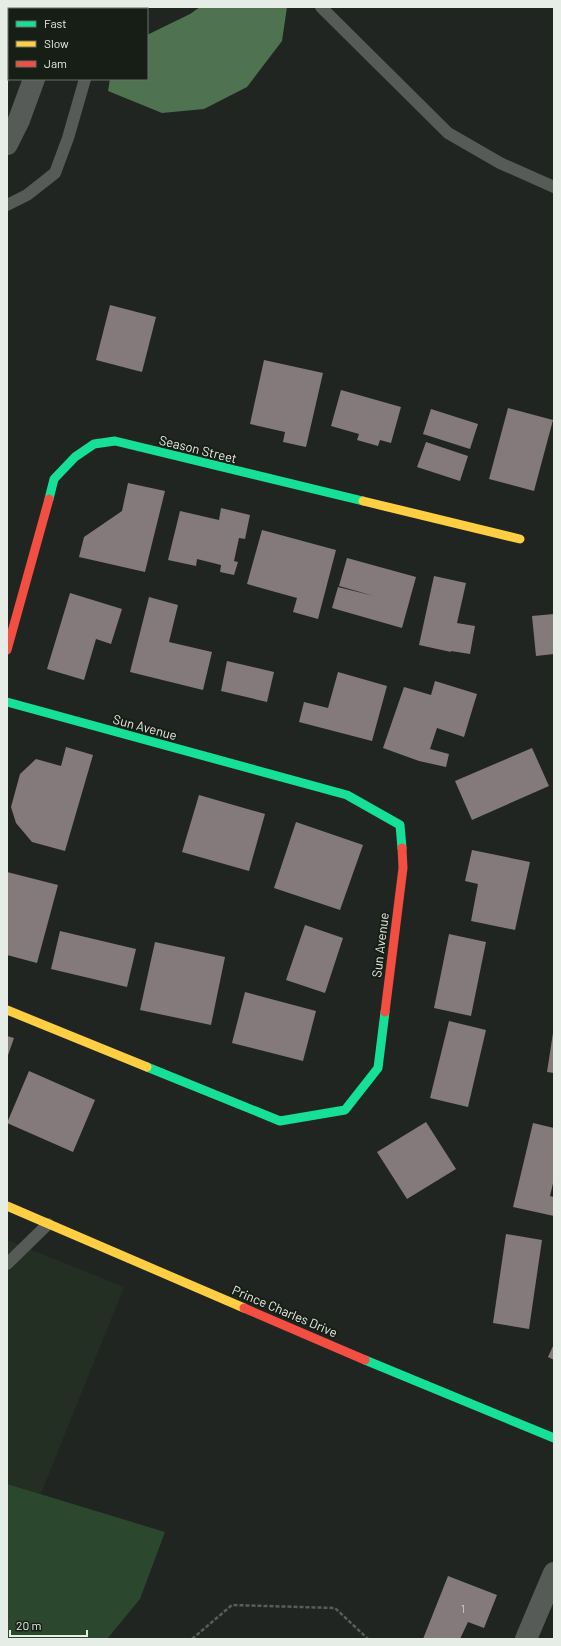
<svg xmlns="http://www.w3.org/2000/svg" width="561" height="1646" viewBox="0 0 561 1646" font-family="Barlow,sans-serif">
  <rect width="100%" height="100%" fill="#212521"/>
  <!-- built -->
  <path fill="#232f23" d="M7,1240L124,1287L7,1578Z"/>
  <!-- green -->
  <g fill="#2b472d">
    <path d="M7,7H42L41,9H9L10,79L7,85Z"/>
    <path d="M7,1484L165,1532L140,1599L107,1639H7Z"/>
  </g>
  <!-- water -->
  <path fill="#4f7250" d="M200,7H287L282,41L247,87L204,109L162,113L108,91L110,79H147V35L190,14Z"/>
  <!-- building -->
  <g fill="#847a7b">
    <path d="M110,305L156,317L142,372L96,360Z"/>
    <path d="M264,360L323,373L306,447L283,442L285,432L250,424Z"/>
    <path d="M341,390L401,407L391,443L380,440L378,446L357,440L359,434L331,426Z"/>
    <path d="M508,408L553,420L534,491L489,479Z"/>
    <path d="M431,409L478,424L470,449L423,434Z"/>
    <path d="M426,442L468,456L460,481L417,467Z"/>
    <path d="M128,483L165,491L145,572L79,557L84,537L122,511Z"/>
    <path d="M221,508L250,515L245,539L239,538L234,561L238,562L234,575L220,572L221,565L197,559L196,566L168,560L180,511L219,520Z"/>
    <path d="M262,530L336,550L318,619L293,612L297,598L247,584Z"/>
    <path d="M347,558L416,577L402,628L332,608L338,587L374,596L339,586Z"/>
    <path d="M434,576L466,583L457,623L475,626L470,654L451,651V652L419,645Z"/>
    <path d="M70,593L122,609L111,644L96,639L84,680L47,669Z"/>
    <path d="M149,597L178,605L169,642L212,652L203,690L130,672Z"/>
    <path d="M554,614V654L536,656L532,616Z"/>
    <path d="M227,661L274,672L267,702L221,691Z"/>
    <path d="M338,672L387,686L372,741L299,722L304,702L328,708Z"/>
    <path d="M435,681L477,694L464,737L437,728L430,749L449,754L446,767L419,761L383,748L404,687L431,695Z"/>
    <path d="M66,747L93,755L65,851L32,842L16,823L11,807L20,774L36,759L61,766Z"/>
    <path d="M532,748L549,786L472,820L455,781Z"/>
    <path d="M199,795L265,814L249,871L182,852Z"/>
    <path d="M296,822L363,845L340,910L274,888Z"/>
    <path d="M472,850L530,862L515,930L471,921L478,884L465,881Z"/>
    <path d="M7,872L58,885L37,963L7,955Z"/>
    <path d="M305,925L343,938L325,993L286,980Z"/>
    <path d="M60,931L136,949L127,987L51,969Z"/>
    <path d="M449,934L486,942L471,1016L434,1008Z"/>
    <path d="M155,942L225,957L211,1025L140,1010Z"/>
    <path d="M245,992L316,1011L303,1061L232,1043Z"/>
    <path d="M449,1021L486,1030L468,1107L430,1098Z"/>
    <path d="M553,1033H554V1073L547,1072Z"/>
    <path d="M7,1036L14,1038L7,1058Z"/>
    <path d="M29,1071L95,1100L73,1152L7,1123Z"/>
    <path d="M426,1122L456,1169L407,1199L377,1152Z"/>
    <path d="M533,1123L554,1128V1179L550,1196L554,1197V1216L513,1207Z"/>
    <path d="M506,1234L542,1240L529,1329L493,1323Z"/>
    <path d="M554,1344V1360L548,1357Z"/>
    <path d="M448,1576L497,1595L484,1628L468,1622L460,1639H423Z"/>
  </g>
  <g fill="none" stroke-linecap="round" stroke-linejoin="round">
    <!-- path -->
    <path stroke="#585d58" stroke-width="2.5" stroke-dasharray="4 2" stroke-linecap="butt" d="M192,1639L232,1605L335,1608L368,1639"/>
    <!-- lane -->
    <g stroke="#575b57" stroke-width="12">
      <path d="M321,7L448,133L500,163L554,187"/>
      <path d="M115,9L117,7"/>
      <path d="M7,205L27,195L55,173L68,138L85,79"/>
      <path d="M7,1264L48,1224"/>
    </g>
    <!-- street -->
    <g stroke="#575b57" stroke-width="22">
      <path d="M59,9L60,7"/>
      <path d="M7,144L19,120L34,79"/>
      <path d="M526,1639L554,1573"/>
    </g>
    <!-- fast -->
    <g stroke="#16e098" stroke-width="9">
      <path d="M49,499L54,479L75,457L94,444L115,441L363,501"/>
      <path d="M7,702L347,795L400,825L402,848"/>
      <path d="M147,1067L280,1121L345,1110L378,1068L385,1012"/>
      <path d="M365,1360L554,1438"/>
    </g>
    <!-- slow -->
    <g stroke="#ffcf43" stroke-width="9">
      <path d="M363,501L520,539"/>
      <path d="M7,1010L147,1067"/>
      <path d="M7,1206L244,1308"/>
    </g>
    <!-- jam -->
    <g stroke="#f24e42" stroke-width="9">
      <path d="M7,650L49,499"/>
      <path d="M385,1012L403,868L402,848"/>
      <path d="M244,1308L365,1360"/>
    </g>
  </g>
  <g text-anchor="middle" stroke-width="4" stroke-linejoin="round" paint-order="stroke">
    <!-- number labels -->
    <g font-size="11" fill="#ced0cb">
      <text x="463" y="1613">1</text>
    </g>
    <!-- street labels -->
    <g font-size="13" fill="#e6ece6" stroke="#161e16">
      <text transform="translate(198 449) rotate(14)" y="5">Season Street</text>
      <text transform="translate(145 727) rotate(15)" y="5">Sun Avenue</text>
      <text transform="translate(380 945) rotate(-83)" y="5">Sun Avenue</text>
      <text transform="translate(285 1311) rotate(23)" y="5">Prince Charles Drive</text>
    </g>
  </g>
  <!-- border -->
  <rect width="561" height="1646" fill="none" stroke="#e6ece6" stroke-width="16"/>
  <!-- legend -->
  <rect x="8" y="8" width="140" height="72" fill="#161e16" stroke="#697069"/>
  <rect x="16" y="21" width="20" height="6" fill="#16e098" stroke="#697069"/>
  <text x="44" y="28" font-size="12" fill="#e6ece6">Fast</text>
  <rect x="16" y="41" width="20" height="6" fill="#ffcf43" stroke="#697069"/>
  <text x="44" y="48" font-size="12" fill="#e6ece6">Slow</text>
  <rect x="16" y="61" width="20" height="6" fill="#f24e42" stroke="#697069"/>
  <text x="44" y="68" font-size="12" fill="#e6ece6">Jam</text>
  <!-- scale -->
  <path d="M10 1630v6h77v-6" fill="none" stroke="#e6ece6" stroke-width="2"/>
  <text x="16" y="1630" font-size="12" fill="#e6ece6" stroke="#161e16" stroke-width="3" paint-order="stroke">20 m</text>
</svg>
